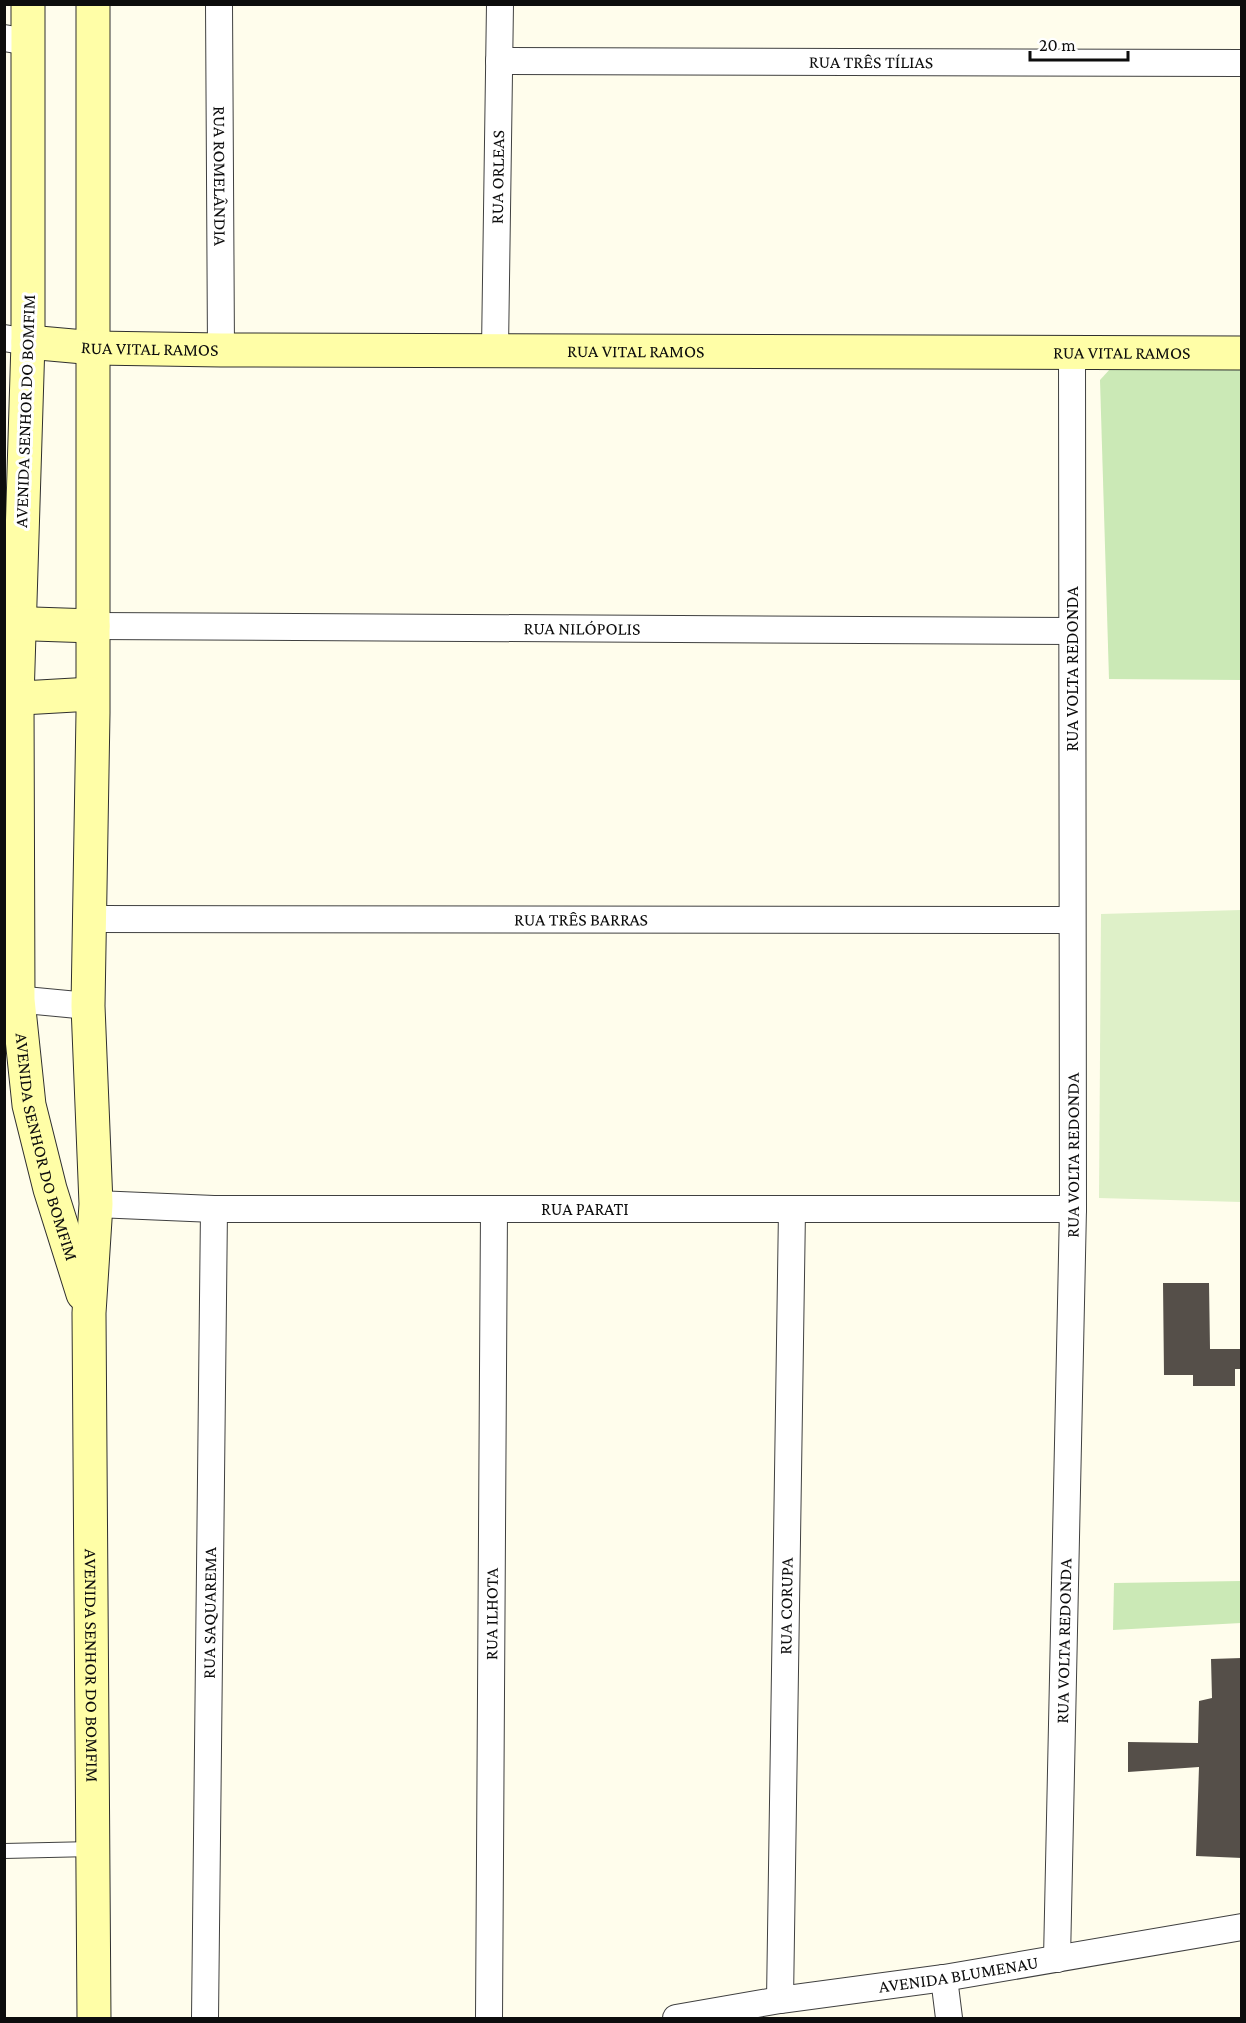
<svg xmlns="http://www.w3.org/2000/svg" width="1246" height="2023" viewBox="0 0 1246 2023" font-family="'Crimson Pro',serif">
  <rect width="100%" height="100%" fill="#fffdec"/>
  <!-- green -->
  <g fill="#cbe9b6">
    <path d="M1111,368L1241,369V680L1109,679L1100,380Z"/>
    <path d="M1241,1581V1623L1113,1630L1114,1583Z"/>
  </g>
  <!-- pitch -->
  <path fill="#def0c8" d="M1241,910V1202L1099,1198L1101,914Z"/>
  <!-- building -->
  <g fill="#554f49">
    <path d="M1163,1283H1209L1210,1349H1242V1369H1235V1386H1193V1375H1164Z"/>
    <path d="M1242,1658V1858L1196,1856L1199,1767L1128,1772V1742L1198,1743L1199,1701L1212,1698L1211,1659Z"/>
  </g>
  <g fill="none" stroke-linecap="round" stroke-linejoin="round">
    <!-- lane casing -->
    <g stroke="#404040" stroke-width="16">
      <path id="lane" d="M4,1851L93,1849"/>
    </g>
    <!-- street casing -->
    <g stroke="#404040" stroke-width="28">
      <g id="street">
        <path id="s1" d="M219,4L221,350"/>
        <path d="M4,38L28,42"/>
        <path id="s2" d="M499,61L1242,63"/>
        <path d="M4,338L28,342"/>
        <path id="s3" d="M495,349L500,4"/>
        <path id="s4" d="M93,626L1072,631"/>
        <path id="s5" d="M91,919L1072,920"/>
        <path d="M4,998L88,1006"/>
        <path id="s6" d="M96,1204L214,1209H1073"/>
        <path id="s7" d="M1057,1959L1073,1209L1072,351"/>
        <path d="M944,1978L949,2018"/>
        <path id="s8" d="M780,2000L792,1210"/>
        <path id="s9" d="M205,2018L214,1209"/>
        <path id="s10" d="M489,2018L494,1209"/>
        <path id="s11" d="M676,2018L780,2000L944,1978L1242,1927"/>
      </g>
    </g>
    <!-- secondary casing -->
    <g stroke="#2f2f2f" stroke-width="35">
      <g id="secondary">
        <path id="s12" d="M28,4V342L17,699L18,1000L29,1105L50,1189L83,1294"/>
        <path id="s13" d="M93,4V713L88,1006L96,1204L89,1313L94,2018"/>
        <path id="s14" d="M28,342L95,348L221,350L1242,353"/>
        <path d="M4,623L93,626"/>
        <path d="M4,699L92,694"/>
      </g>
    </g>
    <!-- lane -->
    <use href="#lane" stroke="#fff" stroke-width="14"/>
    <!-- street -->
    <use href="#street" stroke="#fff" stroke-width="26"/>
    <!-- secondary -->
    <use href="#secondary" stroke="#fffea7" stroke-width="33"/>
  </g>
  <g text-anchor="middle" stroke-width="6" stroke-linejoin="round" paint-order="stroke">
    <!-- street labels -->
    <g font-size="18" fill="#0d0d0d" stroke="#fff">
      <text dy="6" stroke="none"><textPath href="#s2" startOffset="372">RUA TRÊS TÍLIAS</textPath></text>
      <text dy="6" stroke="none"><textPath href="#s1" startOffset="172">RUA ROMELÂNDIA</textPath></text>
      <text dy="6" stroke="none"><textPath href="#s3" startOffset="172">RUA ORLEAS</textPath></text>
      <text dy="6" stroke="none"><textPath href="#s14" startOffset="122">RUA VITAL RAMOS</textPath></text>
      <text dy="6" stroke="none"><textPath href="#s14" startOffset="608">RUA VITAL RAMOS</textPath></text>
      <text dy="6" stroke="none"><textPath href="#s14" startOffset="1094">RUA VITAL RAMOS</textPath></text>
      <text transform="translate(25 411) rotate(-88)" y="6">AVENIDA SENHOR DO BOMFIM</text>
      <text dy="6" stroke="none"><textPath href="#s4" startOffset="489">RUA NILÓPOLIS</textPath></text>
      <text transform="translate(1072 669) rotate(-90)" y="6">RUA VOLTA REDONDA</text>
      <text dy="6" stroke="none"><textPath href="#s5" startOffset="490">RUA TRÊS BARRAS</textPath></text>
      <text dy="6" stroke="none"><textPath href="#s12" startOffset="1146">AVENIDA SENHOR DO BOMFIM</textPath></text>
      <text dy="6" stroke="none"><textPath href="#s7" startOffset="804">RUA VOLTA REDONDA</textPath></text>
      <text dy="6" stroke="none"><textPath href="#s6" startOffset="489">RUA PARATI</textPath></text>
      <text dy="6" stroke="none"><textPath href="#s8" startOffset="394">RUA CORUPA</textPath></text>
      <text dy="6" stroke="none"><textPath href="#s9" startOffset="405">RUA SAQUAREMA</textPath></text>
      <text dy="6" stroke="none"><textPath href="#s10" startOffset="404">RUA ILHOTA</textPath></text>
      <text dy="6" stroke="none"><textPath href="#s7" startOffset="318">RUA VOLTA REDONDA</textPath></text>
      <text dy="6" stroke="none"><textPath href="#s13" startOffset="1662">AVENIDA SENHOR DO BOMFIM</textPath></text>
      <text dy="6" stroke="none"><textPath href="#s11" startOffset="286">AVENIDA BLUMENAU</textPath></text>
    </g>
  </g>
  <!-- border -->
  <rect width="1246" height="2023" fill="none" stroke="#0d0d0d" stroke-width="12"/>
  <!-- scale -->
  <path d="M1030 51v9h98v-9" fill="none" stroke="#0d0d0d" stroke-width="3"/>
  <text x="1039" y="51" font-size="18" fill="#0d0d0d" stroke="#ffffff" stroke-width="4.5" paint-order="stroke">20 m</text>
</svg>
